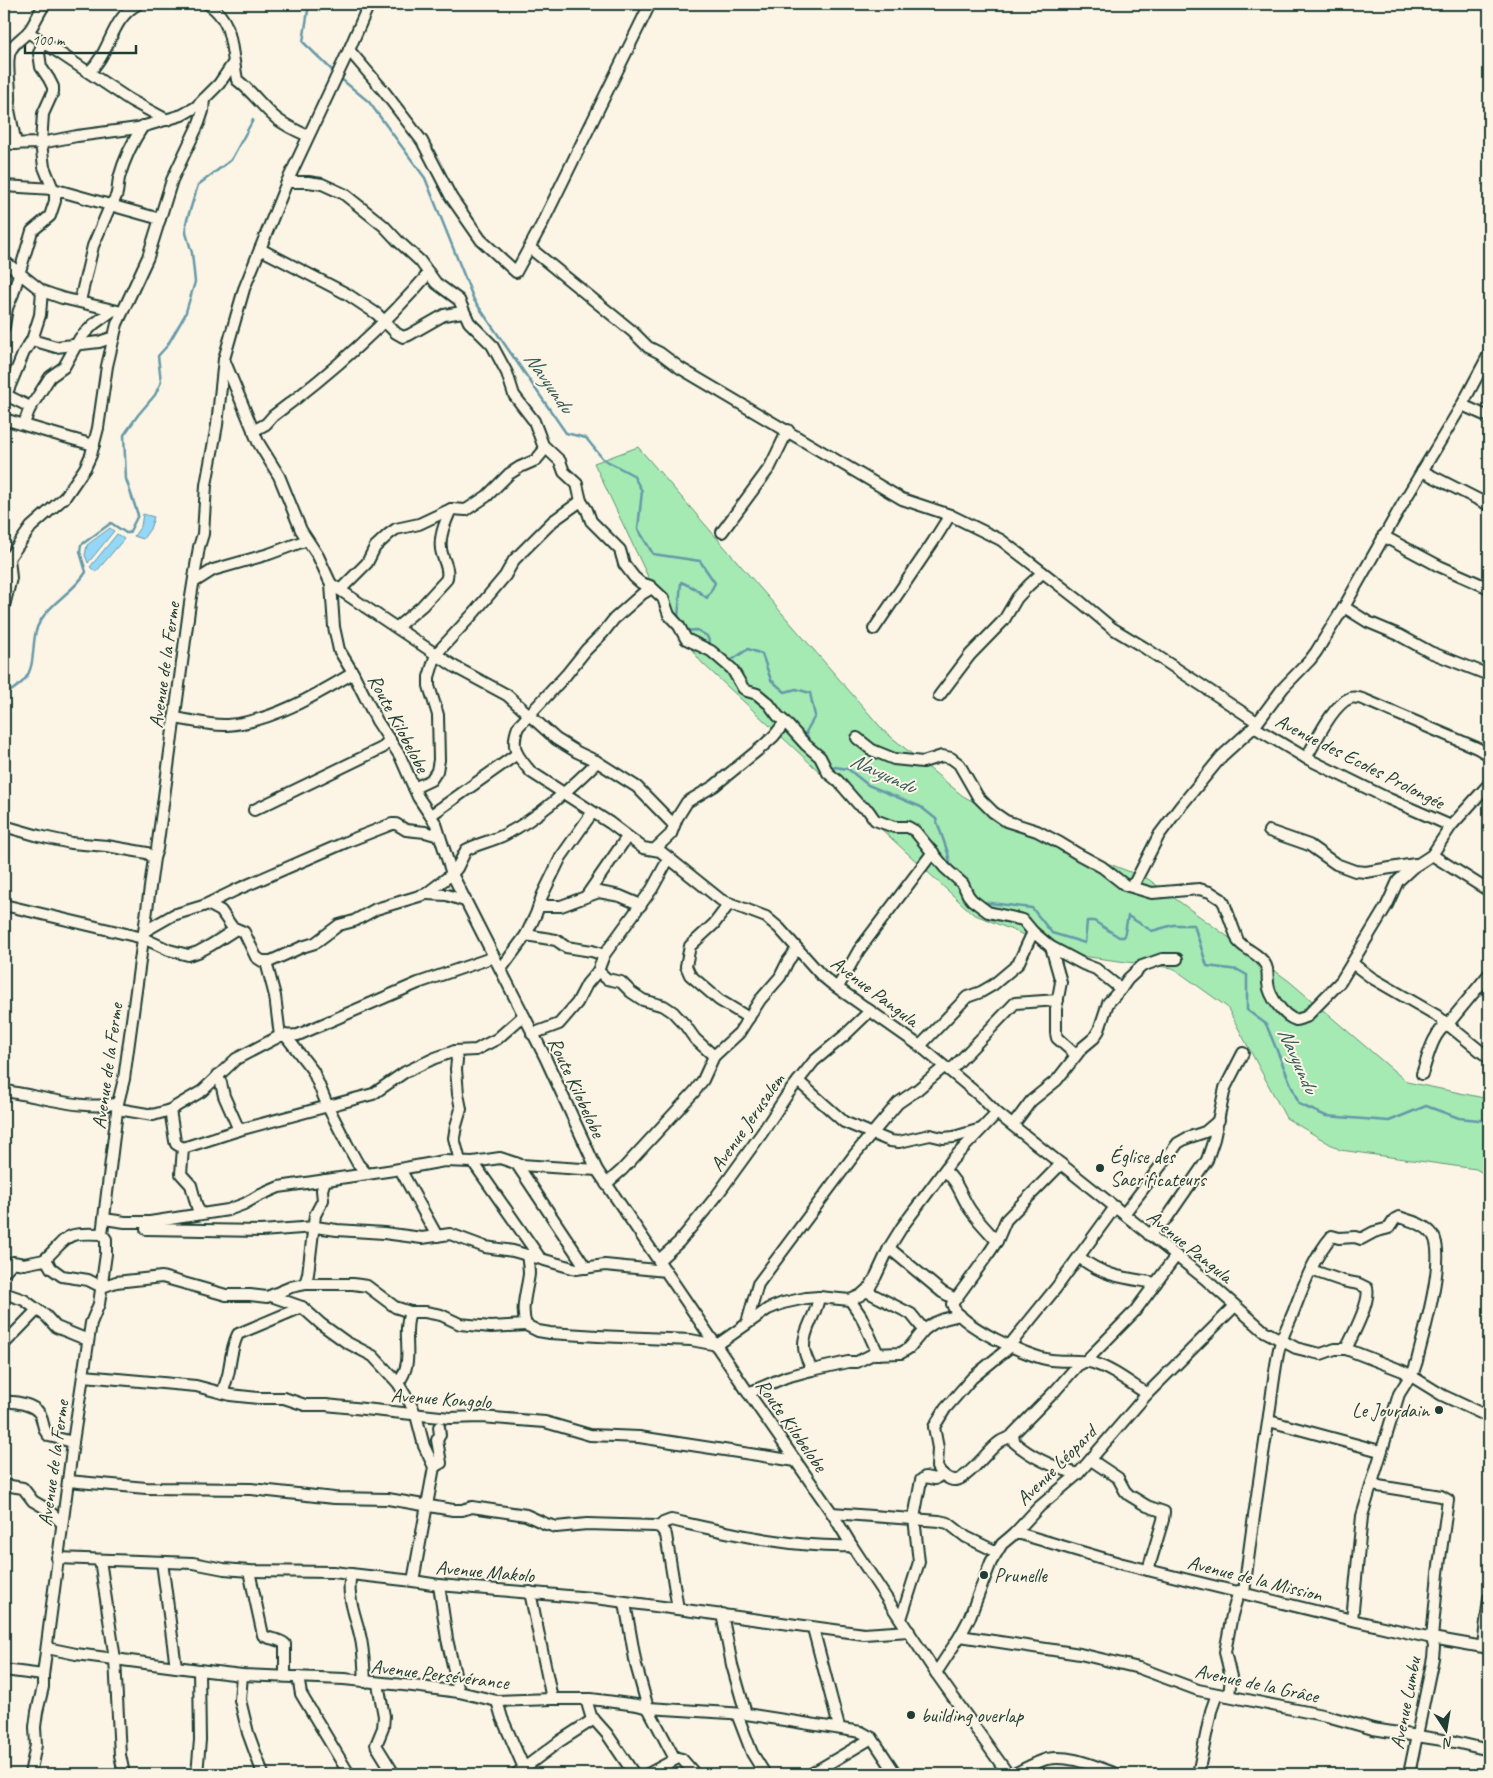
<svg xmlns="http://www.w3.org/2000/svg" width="1493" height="1778" viewBox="0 0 1493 1778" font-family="Caveat,sans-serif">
  <rect width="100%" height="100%" fill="#fcf5e5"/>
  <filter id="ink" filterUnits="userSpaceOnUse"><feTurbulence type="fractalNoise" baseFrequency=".02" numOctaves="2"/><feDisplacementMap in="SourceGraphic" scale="10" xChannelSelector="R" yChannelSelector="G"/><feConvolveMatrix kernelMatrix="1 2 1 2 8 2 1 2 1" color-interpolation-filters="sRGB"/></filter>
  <g filter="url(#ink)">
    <!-- green -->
    <path fill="#a5e9b3" stroke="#629374" d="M638,447L884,731L963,796L1033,834L1148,879L1289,981L1407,1082L1489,1099V1177L1476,1169L1340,1150L1286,1118L1227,1007L1173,968L1073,955L973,914L702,663L668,619L594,463Z"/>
    <!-- water -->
    <g fill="#94d7f6" stroke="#6599a8">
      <path d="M143,514L154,517L150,529L143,539L134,536L141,526Z"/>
      <path d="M110,528L114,531L88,563L85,555L87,545Z"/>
      <path d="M117,534L124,539L96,572L90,567Z"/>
    </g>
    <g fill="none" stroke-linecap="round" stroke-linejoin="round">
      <!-- stream -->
      <g stroke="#6599a8" stroke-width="2.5">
        <path d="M309,4L303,42L336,74"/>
        <path d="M340,78L369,102L425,178L474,300L566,433L586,438L603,459L633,475L642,491L638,529L653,554L700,561L715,583L707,598L694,588L681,582L678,618"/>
        <path d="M684,631L697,630L707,636L712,648"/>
        <path d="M729,662L748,649L762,654L771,680L785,692L796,689L810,693L815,716L806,732L810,744"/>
        <path d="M4,696C10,691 20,686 25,679C38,662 29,637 41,620C52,601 75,591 86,572L80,552L81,545L111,523L126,533H129L138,515L126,479L124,435L138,415L155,395L161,382L158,356L167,346L185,315L195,282L192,253L186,233V223L198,185L231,160L253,120"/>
        <path d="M828,766L848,769L868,785L921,807L936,819L948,853L951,869"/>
        <path d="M981,902L1032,908L1052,933L1085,943L1087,921H1094L1119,937H1124L1128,916L1152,931L1173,925H1194L1207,966L1238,970L1247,975V1010L1266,1024L1299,1104L1326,1116L1389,1121L1426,1106L1459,1118L1489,1121"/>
      </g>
      <!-- minor casing -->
      <g stroke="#1f3d34" stroke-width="14">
        <g id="minor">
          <path d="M28,32L130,100L167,120"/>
          <path d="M349,50L383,90L422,141L451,197L481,240L516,272L541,226L650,4"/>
          <path d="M234,62L237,80C252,91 262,107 277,119C286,126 297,131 308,136"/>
          <path d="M89,72C111,52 111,18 138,4"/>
          <path d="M6,107L9,110L16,144"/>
          <path d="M9,110C13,92 6,74 9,55C11,44 22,39 29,31C35,23 39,12 45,4"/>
          <path d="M4,144L41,143L77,136L138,128L182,115L196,107L219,84L234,62C230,37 230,19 208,4"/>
          <path d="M287,182H308L322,184L344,194L384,226L398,241L420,261L436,283L459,300L469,322L492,345L507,373L514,395L534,421L543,445L560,461L564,472L577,484L581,501L587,510L591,521L620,550L624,564L634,577L641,583L650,586L663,598L669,615L679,626L686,639L711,651L732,669L743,688L747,691L757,694L769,704L778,716L785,722L806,745L820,757L828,773L838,781L858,804L868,810L875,820L894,827H908L915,831L945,868L963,884L968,895L972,900L988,912L1023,920L1033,932L1051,947L1083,964L1096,969L1121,989"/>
          <path d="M4,186L53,189L160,219"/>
          <path d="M530,248L632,331L648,347L660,353L680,368L902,499L950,515L1001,540L1081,602L1112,628L1145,648L1257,722"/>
          <path d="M260,249L347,294L377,314L396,333L403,337L409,335L444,315L463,312"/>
          <path d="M4,261L42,291L62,298L122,312"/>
          <path d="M80,301L93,246L111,204C119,196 117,188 119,178C124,160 133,141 143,126"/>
          <path d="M4,310L7,308L13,294L32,231L50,216L55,201V194L44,167L41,143L43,114L53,92V87L49,79L41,67L39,53L43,42"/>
          <path d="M4,327L7,308"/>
          <path d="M32,340L56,347L99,342L114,337"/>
          <path d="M225,362L258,442L279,476L301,530L318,556L331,584L334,627L339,650L353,673L377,721L400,756L418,797L436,824L452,874L545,1057L597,1170L745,1388L832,1513L852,1546L936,1673L1008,1774"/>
          <path d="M4,394L28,406L29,410L24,424"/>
          <path d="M6,395L24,352L32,340L40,315L42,291"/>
          <path d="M1462,405L1489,417"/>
          <path d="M29,410L50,377L64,367L80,338L94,324L112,311"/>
          <path d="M4,419C34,428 64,437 94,445"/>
          <path d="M253,431L266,424L273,416C330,374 383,327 429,273"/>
          <path d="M1422,471L1489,505"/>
          <path d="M722,532L770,467L788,430"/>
          <path d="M1383,536L1439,566L1489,588"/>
          <path d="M194,582L213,570L269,554L307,540"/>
          <path d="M331,584L455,667L507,695L556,739L577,752L596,761L637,787L674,825"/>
          <path d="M652,588L642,594L614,619L603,633L586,650L566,675L518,727C510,748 517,756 531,772L610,823L643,848L660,851L721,900L766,917L779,928L821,975L832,984L920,1046L981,1097L997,1113L1204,1278L1264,1331L1296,1348L1312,1352L1321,1354L1335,1349H1346L1403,1371L1442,1395L1489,1417"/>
          <path d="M340,590L367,563L375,547L389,534L396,529L419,524L451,509L466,510L487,496L509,474L520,467L536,460L545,449"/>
          <path d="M4,606L11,578L9,558L31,527L65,497L85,468L91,455L98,428L107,366L117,324L148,257L172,180L199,123L203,111L204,99"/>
          <path d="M1344,607L1368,622L1399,635L1430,652L1489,675"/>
          <path d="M397,627L422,606L446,580C451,570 442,559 441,549C439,535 446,521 451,509"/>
          <path d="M874,629L933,542L950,515"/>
          <path d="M939,696L970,655L1004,620L1017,598L1028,586L1042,573"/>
          <path d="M174,718C190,720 210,726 227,725C271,722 316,695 353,673"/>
          <path d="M1254,727L1306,758L1389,799L1451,826"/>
          <path d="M857,738L872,750L894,759L923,762L942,756L951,758L959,764L978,797L993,812L1006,821L1037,831L1060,843L1078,854L1102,867L1125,885L1152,893L1199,889L1210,892L1221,899L1224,903L1238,941C1245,950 1259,953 1265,964C1269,970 1267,977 1268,983C1269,996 1283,1016 1296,1020L1306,1017L1341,981L1387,905L1398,881L1412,868L1432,855L1451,826L1489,784"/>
          <path d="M1306,758C1316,742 1332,705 1350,698C1355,697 1360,698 1365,700L1477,748L1489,755"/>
          <path d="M414,788L431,780L437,771L439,760L438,715L429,686V677L436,654L473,614L505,576L514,560L553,521L581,501"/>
          <path d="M254,810L382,748L390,739"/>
          <path d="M431,815L517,754"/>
          <path d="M4,826L39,836L71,843L107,846L147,853L154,858"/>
          <path d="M1269,831L1309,845L1336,864L1355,871L1366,872L1415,864"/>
          <path d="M655,849L671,834L677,818L687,802L714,786L763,746L774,736L785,722"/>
          <path d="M1432,855L1489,891"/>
          <path d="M1130,886L1135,882L1159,835L1180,807L1222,756L1254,727L1283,688L1310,660L1316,652L1344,607L1403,503L1462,405L1489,354"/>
          <path d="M426,894L447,895L465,901"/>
          <path d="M587,895L627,837"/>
          <path d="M208,904L221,911L232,927L244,932L256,957L262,961H271L302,947L315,943L339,925L354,921L376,909L426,894L452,874L457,868L466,850C479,843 493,841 506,834C539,817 567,791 594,765L596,761"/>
          <path d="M729,904L714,924L690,946L686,966L690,975L719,1000L749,1018"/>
          <path d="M4,905L143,938L169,950L188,955L198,952L211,945L236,929"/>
          <path d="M539,906H561L599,892L620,896L641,905"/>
          <path d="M145,931L173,915L203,906L236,890L351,840L392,824H396L406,830L425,832L439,836"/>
          <path d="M526,935L556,940L566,947L592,951L604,955"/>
          <path d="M1051,947L1061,982L1056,1009V1033L1057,1038L1076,1055"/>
          <path d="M266,962L275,996L280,1036"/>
          <path d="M1352,963L1372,978L1436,1015L1489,1058"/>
          <path d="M501,969L526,935L536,914L542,896L561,857L592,813"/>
          <path d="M598,971L607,979L621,982L631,992L643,1000L664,1006L673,1012L685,1025L695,1039L714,1056"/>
          <path d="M838,987L859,950L933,852"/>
          <path d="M532,1034L559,1024L577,1003L587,984L598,971L604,955L652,889L669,858"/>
          <path d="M285,1035L313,1071L328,1107L347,1144L358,1164L367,1174"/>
          <path d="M920,1046L967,997L981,992L993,985L1018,964L1033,932"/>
          <path d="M455,1051L457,1060L456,1069L458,1094L461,1109L456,1126L454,1138L460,1161"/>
          <path d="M950,1071L1015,1003L1058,1000"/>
          <path d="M1422,1074C1428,1058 1432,1033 1448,1024L1489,974"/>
          <path d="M217,1075L221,1083L224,1096L239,1130L373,1094L405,1072L435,1058L455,1051L476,1050L483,1046L497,1039L523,1016"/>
          <path d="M798,1081L844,1122L890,1141L899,1142L930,1135L943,1138L954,1137L981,1129"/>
          <path d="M4,1091C38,1095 86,1112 118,1103"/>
          <path d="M118,1109L153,1115L170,1110L202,1091L236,1059L280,1036L298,1035L418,983L494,957"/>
          <path d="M170,1110L175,1141L176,1144L183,1148L181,1174L191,1185L197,1207L201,1214"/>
          <path d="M1013,1125L1031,1101L1057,1080L1082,1048L1094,1038L1099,1030L1108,1003L1121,989L1128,979L1142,966L1162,959H1177"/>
          <path d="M183,1148L239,1130"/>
          <path d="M473,1162L540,1258"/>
          <path d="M516,1163L586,1268"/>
          <path d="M1061,1164L1006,1220L997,1241L987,1256L952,1304C958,1326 1029,1357 1051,1360C1064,1362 1080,1359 1093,1363C1112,1369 1130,1383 1147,1394"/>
          <path d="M400,1169L437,1236"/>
          <path d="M945,1171C958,1181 961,1197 971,1211C978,1221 988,1231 997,1241"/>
          <path d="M606,1184L622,1170L695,1091L703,1080L714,1056L739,1033L760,1000L780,977L788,961L797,949"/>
          <path d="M1124,1214L1178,1143L1187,1138L1205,1132L1219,1120"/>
          <path d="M104,1219L125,1222H150L228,1210L244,1204L258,1196L279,1187L394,1170L444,1161L473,1162L500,1158L521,1165L597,1170"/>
          <path d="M146,1229L261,1231L315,1227L337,1230L384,1233L422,1238L450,1234L485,1247L513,1251L576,1269L605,1265L666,1271"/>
          <path d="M1149,1235L1167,1218L1207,1160L1214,1139L1225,1088L1243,1053"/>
          <path d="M889,1248L942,1292L955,1299"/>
          <path d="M527,1255C528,1261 529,1268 529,1274C527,1291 520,1308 526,1325L538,1331L550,1333L598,1336L691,1340L717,1345L768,1309L783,1303L806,1298L819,1297L850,1300L861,1295L870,1287L876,1276L889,1248L902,1227L952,1160L997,1113"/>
          <path d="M1079,1257C1104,1277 1126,1278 1156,1283"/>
          <path d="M44,1260C70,1236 63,1232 102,1234"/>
          <path d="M659,1260L679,1242L715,1198L762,1133L787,1095L814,1061L844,1036L870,1011"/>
          <path d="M1311,1270L1343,1281L1359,1284L1367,1288C1371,1301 1352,1337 1346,1349"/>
          <path d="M4,1272L13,1262L24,1264L44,1260L47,1261L51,1268L62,1276L88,1280L102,1287L116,1282L162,1277L226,1295H250L267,1297L291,1287L305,1284H353L367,1286L395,1307L410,1312H425L441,1315L460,1324L491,1327L526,1325"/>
          <path d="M305,1284L308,1274L315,1215L323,1200L322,1190L325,1180"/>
          <path d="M866,1291L911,1314L924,1330"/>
          <path d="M4,1293L24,1300L46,1316L56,1327L88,1340"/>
          <path d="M271,1296L302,1307L321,1324L346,1342L373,1356L398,1383L410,1403L416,1415L424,1446L434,1467L413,1581"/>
          <path d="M850,1300L861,1316L878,1354"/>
          <path d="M747,1323L758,1284L855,1154L898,1103L917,1090L944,1067"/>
          <path d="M4,1344L37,1310"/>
          <path d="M1009,1346L1056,1288L1115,1207"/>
          <path d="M1010,1347L972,1378L945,1409L934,1427L938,1448L937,1467C940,1473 949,1481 956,1480C968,1479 990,1447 1001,1441C1004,1439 1009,1438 1012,1436"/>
          <path d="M812,1370C809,1363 804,1355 804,1347C803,1330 817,1314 819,1297"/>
          <path d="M84,1376L196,1386L230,1395L258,1398H284L305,1405H326L450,1418L481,1417L545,1422L590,1435L639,1437L796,1461"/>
          <path d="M398,1383C416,1361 401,1337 410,1312"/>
          <path d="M223,1393C224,1385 228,1378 229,1370C231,1357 232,1346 238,1334L302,1307"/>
          <path d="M748,1393L786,1377L812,1370L848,1362H857L873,1354L901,1353L909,1348L924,1330L934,1323L944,1319L960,1315"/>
          <path d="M4,1402C14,1401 34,1404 40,1414C44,1422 42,1430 49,1436L73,1442"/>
          <path d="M1269,1421L1380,1451"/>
          <path d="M1091,1460L1118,1478L1125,1491L1129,1495L1147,1506L1164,1512L1163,1520L1148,1570"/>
          <path d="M434,1467L441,1463L437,1440L440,1435L439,1427"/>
          <path d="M1078,1474C1056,1468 1031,1457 1014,1442L1013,1434L1056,1390L1077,1366L1086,1361L1135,1311L1176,1256"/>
          <path d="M68,1481L146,1488L251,1489L334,1498L388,1499L453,1510H462L472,1507L526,1515L546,1524L556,1527L587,1524L655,1526L660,1527L666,1535L678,1609"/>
          <path d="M4,1485L23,1488L33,1501L47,1509L62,1523"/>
          <path d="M1372,1485L1441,1496L1448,1500L1438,1573L1432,1638L1434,1647L1433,1658L1409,1774"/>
          <path d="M832,1513L939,1521L948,1523L966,1537L997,1552"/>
          <path d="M660,1527L663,1523L671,1520C730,1533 791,1548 852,1546"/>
          <path d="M1014,1534H1021L1119,1563L1352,1620L1432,1638L1489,1648"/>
          <path d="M57,1558L193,1563L224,1569L249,1571L333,1572L413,1581L439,1585L603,1599L864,1634L909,1631"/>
          <path d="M100,1560L115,1659L120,1755L124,1774"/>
          <path d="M162,1562L176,1667"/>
          <path d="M249,1571L263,1635C269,1640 279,1638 285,1644V1676"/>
          <path d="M351,1574C346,1595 355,1614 360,1635C364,1650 364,1666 365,1682"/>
          <path d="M439,1585L447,1639L459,1692"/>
          <path d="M530,1592L552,1699"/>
          <path d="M1244,1593C1250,1540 1258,1487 1266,1435C1271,1406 1273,1377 1279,1349C1282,1336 1288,1325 1293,1313C1303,1287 1313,1258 1332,1236L1339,1238L1355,1237L1361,1239L1374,1232L1389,1228L1395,1219L1399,1217C1411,1221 1425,1224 1433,1235C1447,1257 1423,1335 1417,1361L1414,1370L1399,1394L1362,1516L1352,1620"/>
          <path d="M625,1603L636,1665L648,1708L675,1759"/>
          <path d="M722,1614L732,1665L746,1714"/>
          <path d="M901,1619L919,1562L914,1518L921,1480L925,1477L935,1479L942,1474"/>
          <path d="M813,1628L839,1727"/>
          <path d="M960,1636L1080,1654L1139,1668L1198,1690L1327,1716L1373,1729L1455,1742L1489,1750"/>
          <path d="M1483,1646L1489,1598"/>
          <path d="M47,1648L76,1654L199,1670L242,1675L344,1679L413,1686L459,1692L497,1701L552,1699H591L637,1705L648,1708L746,1714L861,1732L872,1738L896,1774"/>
          <path d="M4,1670L43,1675"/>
          <path d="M936,1673L960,1636L969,1619L991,1562L1002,1544L1014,1534L1039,1507L1078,1474L1147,1394L1235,1306"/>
          <path d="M242,1675L240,1700L248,1733L263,1774"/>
          <path d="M298,1677L301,1694L349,1774"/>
          <path d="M378,1684L384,1716L383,1728L376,1745L394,1774"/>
          <path d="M1229,1696L1231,1677L1225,1652L1232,1615L1239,1591"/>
          <path d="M586,1699L591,1716L607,1734L634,1774"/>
          <path d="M497,1701L502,1718L524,1768"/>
          <path d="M737,1714L752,1753L765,1774"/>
          <path d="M30,1774L36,1745L35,1727L37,1712L43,1687V1675L73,1442L91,1323L99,1304L106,1254V1239L102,1234L118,1103L124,1079L154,858L157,849L190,603L199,547L203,534L206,485L217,425L224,359L244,289L287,182L349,50L369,4"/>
          <path d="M197,1774L200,1740L199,1670"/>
          <path d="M516,1774L560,1741L594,1719"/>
          <path d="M648,1774L678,1758L682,1759L695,1774"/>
          <path d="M811,1774L872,1738"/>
          <path d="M1014,1774C1025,1769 1036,1762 1047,1759C1070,1754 1096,1767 1117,1774"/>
          <path d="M1198,1774L1211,1711L1217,1694"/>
        </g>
      </g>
      <!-- minor -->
      <use href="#minor" stroke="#fcf5e5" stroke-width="10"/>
    </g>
  </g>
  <!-- markers -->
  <g fill="#1f3d34" stroke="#fcf5e5" stroke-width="2">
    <circle cx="1100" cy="1168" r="5"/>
    <circle cx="1439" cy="1410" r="5"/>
    <circle cx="984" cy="1575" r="5"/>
    <circle cx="911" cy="1715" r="5"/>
  </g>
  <g text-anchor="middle" stroke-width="4" stroke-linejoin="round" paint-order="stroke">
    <!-- street labels -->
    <g font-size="20" fill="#1f3d34" stroke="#fcf5e5">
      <text transform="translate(164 665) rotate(-82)" y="7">Avenue de la Ferme</text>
      <text transform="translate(399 723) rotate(62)" y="7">Route Kilobelobe</text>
      <text transform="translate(1360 761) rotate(27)" y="7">Avenue des Ecoles Prolongée</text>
      <text transform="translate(875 991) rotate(37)" y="7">Avenue Pangula</text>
      <text transform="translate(107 1066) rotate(-82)" y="7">Avenue de la Ferme</text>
      <text transform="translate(577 1087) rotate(65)" y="7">Route Kilobelobe</text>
      <text transform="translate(747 1122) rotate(-55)" y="7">Avenue Jerusalem</text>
      <text transform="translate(1190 1246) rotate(39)" y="7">Avenue Pangula</text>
      <text transform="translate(441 1398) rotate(4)" y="7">Avenue Kongolo</text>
      <text transform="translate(792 1425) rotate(55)" y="7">Route Kilobelobe</text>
      <text transform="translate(53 1463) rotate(-82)" y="7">Avenue de la Ferme</text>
      <text transform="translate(1056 1465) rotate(-45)" y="7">Avenue Léopard</text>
      <text transform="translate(485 1571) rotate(5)" y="7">Avenue Makolo</text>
      <text transform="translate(1255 1578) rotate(14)" y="7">Avenue de la Mission</text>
      <text transform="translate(440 1674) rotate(7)" y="7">Avenue Persévérance</text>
      <text transform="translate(1257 1683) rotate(12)" y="7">Avenue de la Grâce</text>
      <text transform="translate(1405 1703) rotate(-79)" y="7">Avenue Lumbu</text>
    </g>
    <!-- poi labels -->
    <g font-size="20" fill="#1f3d34" stroke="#fcf5e5" text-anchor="start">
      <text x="1110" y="1163">Église des<tspan x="1110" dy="23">Sacrificateurs</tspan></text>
      <text x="1429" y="1417" text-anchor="end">Le Jourdain</text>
      <text x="994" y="1582">Prunelle</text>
      <text x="921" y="1722">building overlap</text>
    </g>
    <!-- water labels -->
    <g font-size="21" font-style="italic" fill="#365c5b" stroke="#fcf5e5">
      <text transform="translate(549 382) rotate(55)" y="7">Navyundu</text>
      <text transform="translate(883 773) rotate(25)" y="7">Navyundu</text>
      <text transform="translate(1298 1060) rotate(66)" y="7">Navyundu</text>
    </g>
  </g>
  <!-- margin -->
  <rect width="1493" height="1778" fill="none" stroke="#fcf5e5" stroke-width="20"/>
  <rect x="10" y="10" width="1473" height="1758" fill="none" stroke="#1f3d34" stroke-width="2" filter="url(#ink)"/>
  <!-- north arrow -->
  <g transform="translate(1446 1730) rotate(168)" stroke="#fcf5e5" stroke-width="4" paint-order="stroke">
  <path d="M0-4L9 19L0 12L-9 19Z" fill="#1f3d34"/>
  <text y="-8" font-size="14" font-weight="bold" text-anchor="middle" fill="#1f3d34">N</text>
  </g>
  <!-- scale -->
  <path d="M25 45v8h111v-8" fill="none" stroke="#1f3d34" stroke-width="2.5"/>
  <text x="32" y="45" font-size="15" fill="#1f3d34" stroke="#fcf5e5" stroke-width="4" paint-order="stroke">100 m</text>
</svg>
